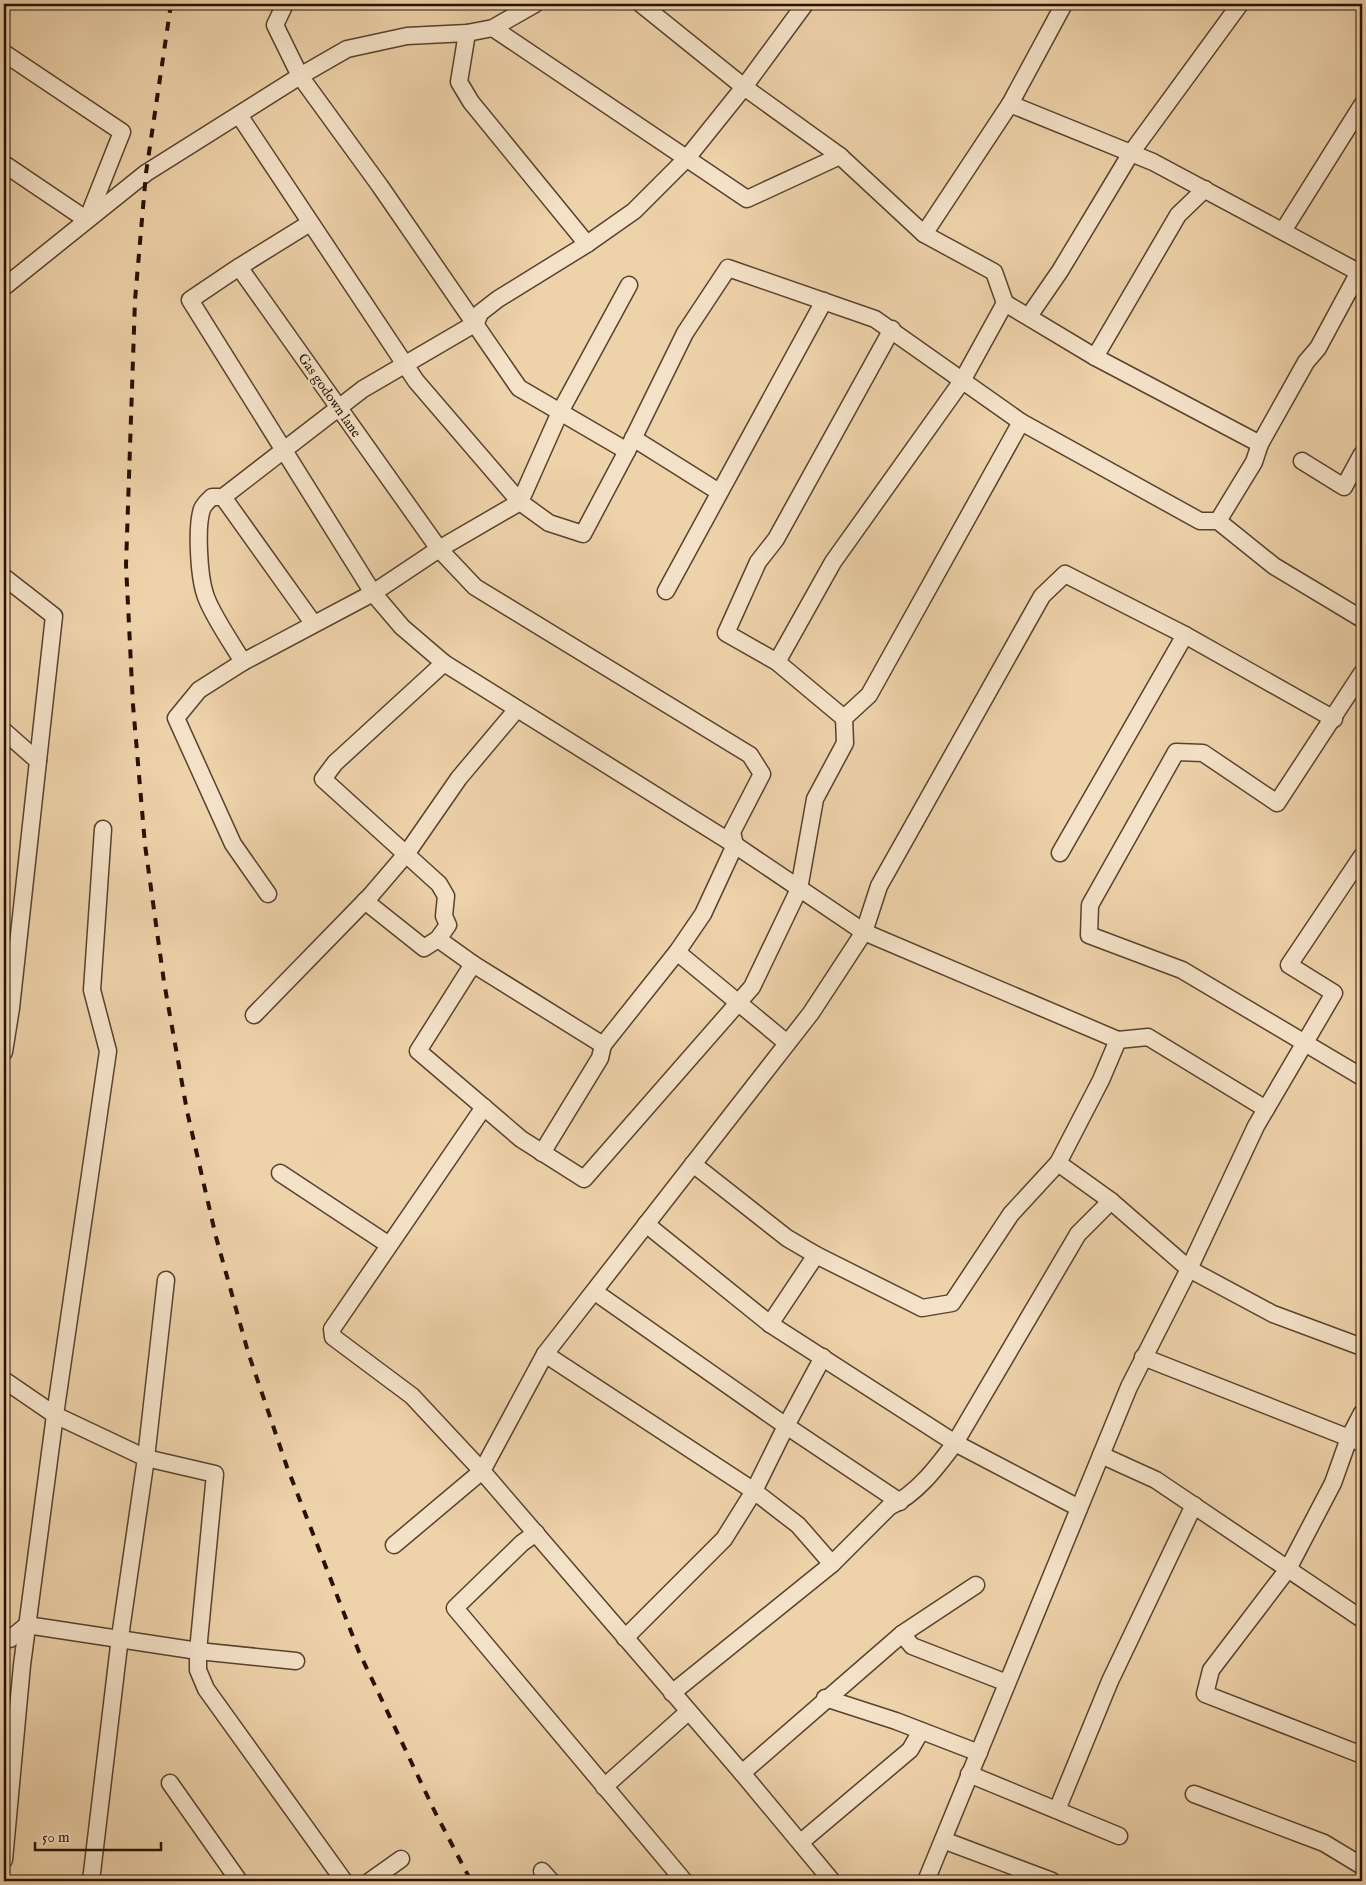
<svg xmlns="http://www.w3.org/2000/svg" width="1366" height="1885" viewBox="0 0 1366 1885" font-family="'IM FELL English',serif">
  <rect width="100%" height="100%" fill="#eed2aa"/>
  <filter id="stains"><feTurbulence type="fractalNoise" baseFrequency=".004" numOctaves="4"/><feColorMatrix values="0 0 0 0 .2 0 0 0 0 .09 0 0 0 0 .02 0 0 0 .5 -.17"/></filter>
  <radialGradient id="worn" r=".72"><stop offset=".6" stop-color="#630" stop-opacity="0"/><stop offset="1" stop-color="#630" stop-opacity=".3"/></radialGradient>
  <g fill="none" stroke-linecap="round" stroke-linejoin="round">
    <!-- minor casing -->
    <g stroke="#58422d" stroke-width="19">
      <g id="minor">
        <path d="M285,4L275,25L300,76L380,186L519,388L627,451L685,333L728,268L875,319L1021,422L1200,521H1218L1274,566L1362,619"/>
        <path d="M641,4L744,87L840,156"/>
        <path d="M493,28L747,199L840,156L924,234L1010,104L1153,162L1362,274"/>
        <path d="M467,33L459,82L471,102L587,244"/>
        <path d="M4,53L122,132L87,220L4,164"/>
        <path d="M1010,104L1064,4"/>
        <path d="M239,115L416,381L520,502L439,549L373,593L243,662L199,690L176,718L233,844L268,894"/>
        <path d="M310,223L239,267L439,549L475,587L750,755L762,774L732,832L735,845L703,914L677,952L603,1045"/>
        <path d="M1283,231L1362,105"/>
        <path d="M924,234L994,272L1005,303L1095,357L1260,444"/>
        <path d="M239,267L190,300L373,593L402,627L444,663L735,845L864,932L1118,1040L1148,1037L1266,1109"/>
        <path d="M4,287L146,173L300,76L347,49L407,36L467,33L493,28L535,4"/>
        <path d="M1029,316L1060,271L1131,153L1240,4"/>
        <path d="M1095,357L1178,215L1205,189"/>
        <path d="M633,438L719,492"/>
        <path d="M627,451L583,534L549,523L520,502L560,412L629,285"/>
        <path d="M1302,461L1344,487L1362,454"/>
        <path d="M223,497L313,623"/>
        <path d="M1218,521L1254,462L1260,444L1306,362L1318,348L1359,272"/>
        <path d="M4,577L54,616L38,761"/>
        <path d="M666,591L824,301"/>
        <path d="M243,662C233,645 210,612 205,594C199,576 196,527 202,509C204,504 209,500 212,497H223L363,389L476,323L480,313L498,299L587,244L634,211L687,158L744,87L805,4"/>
        <path d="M777,662L833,562L962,381L1005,303"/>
        <path d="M1362,673L1277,803L1203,753L1176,752L1090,905L1089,935L1182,970L1362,1077"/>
        <path d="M844,718L869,695L1021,422"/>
        <path d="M4,731L38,761L11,1008L4,1052"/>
        <path d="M103,829L92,990L108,1051L55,1415L146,1458L215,1474L198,1651V1670L206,1689L344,1881"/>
        <path d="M1060,853L1185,635"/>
        <path d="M365,901L424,948L438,939L448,925L444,916L446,896L439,884L323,779L335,763L444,663"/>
        <path d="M438,939L473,964L603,1045L600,1058L542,1153"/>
        <path d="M677,952L787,1043"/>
        <path d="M473,964L418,1051L521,1139L584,1179L752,987L799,889L815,799L845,743L844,718L777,662L726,633L758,562L776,539L892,329"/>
        <path d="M254,1015L371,895L407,853L459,778L517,709"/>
        <path d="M1058,1163L1111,1201L1189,1269L1273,1314L1362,1347"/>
        <path d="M693,1164L787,1238L816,1255L922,1308L952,1303L1011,1214L1058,1163L1101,1080L1118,1040"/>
        <path d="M280,1173L389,1245"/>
        <path d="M646,1224L770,1324L955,1443L1079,1508"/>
        <path d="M595,1292L776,1419L900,1502"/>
        <path d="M770,1324L816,1255"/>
        <path d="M545,1354L754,1491L798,1525L832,1564"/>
        <path d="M1143,1357L1362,1443"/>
        <path d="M4,1380L55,1415L22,1665L4,1860"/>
        <path d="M1362,1413L1349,1438L1333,1483L1288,1569L1211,1670L1205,1694L1362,1755"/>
        <path d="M1101,1455L1156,1480L1362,1619"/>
        <path d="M536,1533L522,1543L455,1608L684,1881"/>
        <path d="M394,1545L482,1471L412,1396L333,1337L332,1329L484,1107"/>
        <path d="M4,1633L10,1639L27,1625L198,1651L296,1661"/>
        <path d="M902,1634L912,1646L1007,1683"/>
        <path d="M625,1638L724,1539L754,1491L786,1426L823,1357"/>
        <path d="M672,1693L832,1564L889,1507C917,1494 937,1467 955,1443L1078,1234L1111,1201"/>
        <path d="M825,1698L896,1721L979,1753"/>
        <path d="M742,1773L902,1634L976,1585"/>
        <path d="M969,1774L1119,1836"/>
        <path d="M170,1783L239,1881"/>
        <path d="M604,1787L688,1712"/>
        <path d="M1194,1794L1324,1843L1362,1866"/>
        <path d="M1057,1810L1110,1681L1194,1505"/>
        <path d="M943,1840L1052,1881"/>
        <path d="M801,1842L910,1750L921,1731"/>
        <path d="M542,1871L551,1881"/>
        <path d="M91,1881L120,1637L146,1458L166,1280"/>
        <path d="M370,1881L401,1859"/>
        <path d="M832,1881L742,1773L482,1471L545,1354L811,1013L864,932L879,886L1042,596L1065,574L1185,635L1334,719"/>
        <path d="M926,1881L1129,1387L1189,1269L1256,1126L1334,993L1289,965L1362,856"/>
      </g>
    </g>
    <!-- minor -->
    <use href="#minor" stroke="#f4e2c8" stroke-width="16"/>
    <!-- rail -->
    <path stroke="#261203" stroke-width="4" stroke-dasharray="9 9" stroke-linecap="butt" d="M171,4L146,173L135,300L126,565L133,705L145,845L164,982L187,1111L216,1237L248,1352L287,1467L359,1652L435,1812L471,1881"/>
  </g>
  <g text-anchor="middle" stroke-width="4" stroke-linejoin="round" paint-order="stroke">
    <!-- street labels -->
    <g font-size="14" fill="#261203" stroke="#f4e2c8">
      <text transform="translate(330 395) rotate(55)" y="5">Gas godown lane</text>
    </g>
  </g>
  <!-- margin -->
  <rect width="1366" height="1885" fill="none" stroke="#eed2aa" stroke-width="20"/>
  <rect x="5" y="5" width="1356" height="1875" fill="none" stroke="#261203" stroke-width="2.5"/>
  <rect x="10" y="10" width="1346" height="1865" fill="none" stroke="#261203"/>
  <!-- scale -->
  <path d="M35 1842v8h126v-8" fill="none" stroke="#261203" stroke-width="2.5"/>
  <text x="42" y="1842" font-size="15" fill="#261203" stroke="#f4e2c8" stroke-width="4" paint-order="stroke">50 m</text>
  <rect width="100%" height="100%" filter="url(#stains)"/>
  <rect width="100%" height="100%" fill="url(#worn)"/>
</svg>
